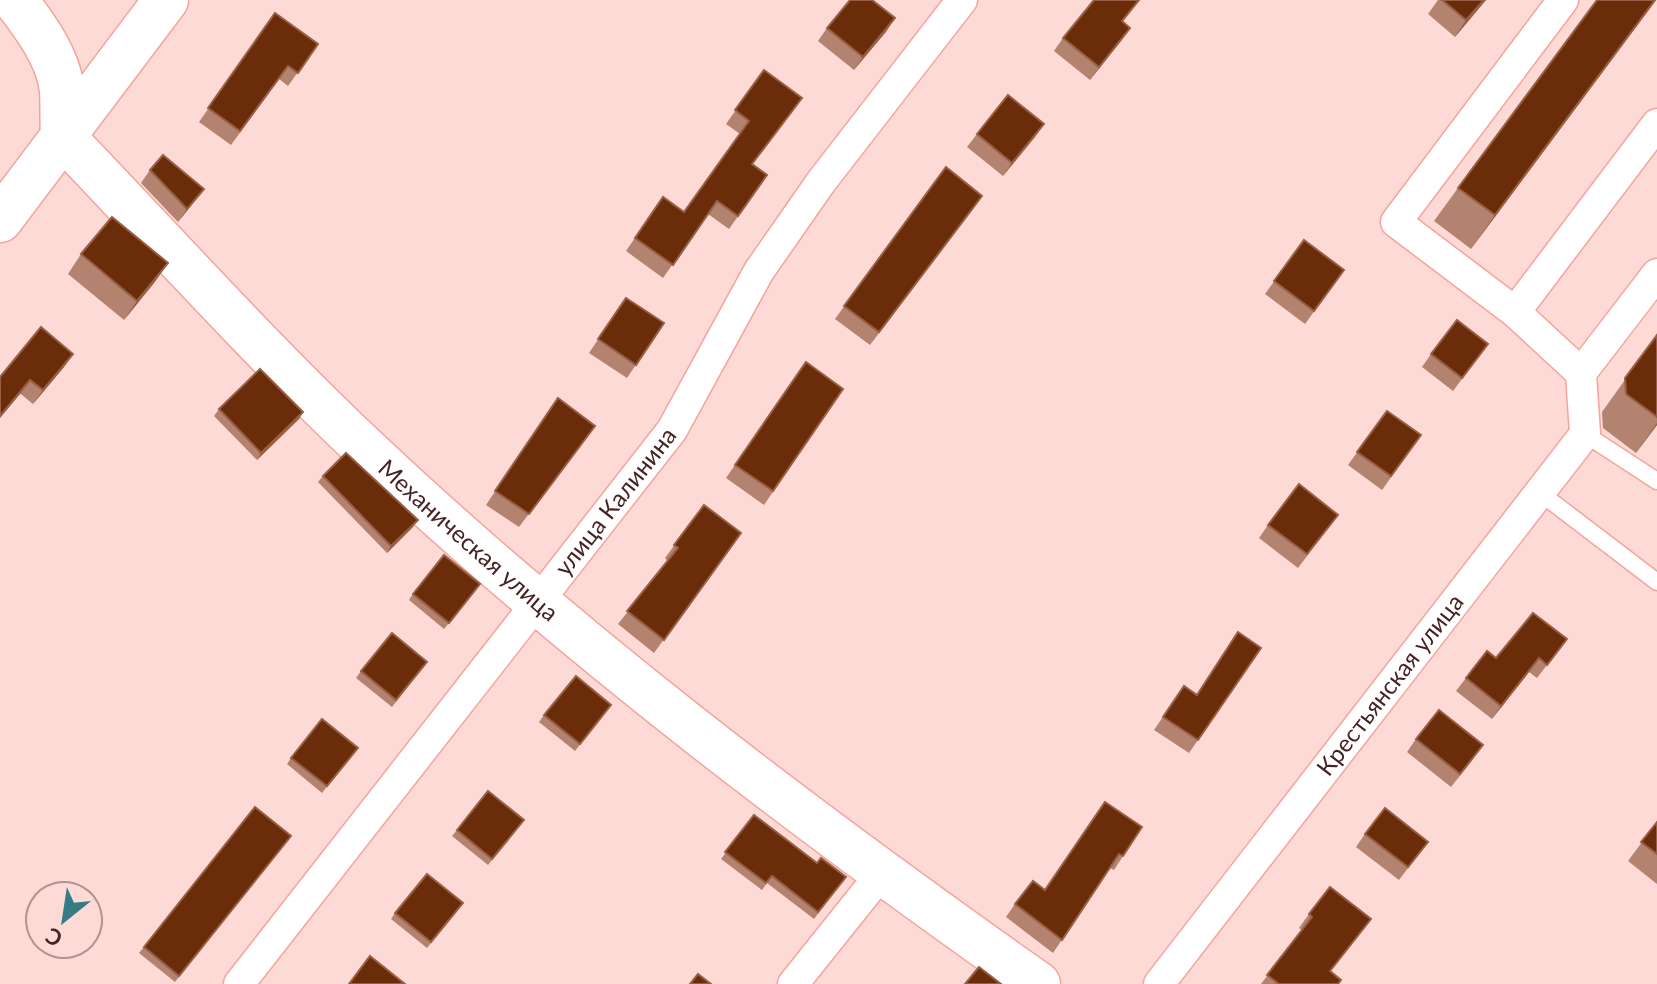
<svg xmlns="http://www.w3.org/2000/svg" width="1657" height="984" viewBox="0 0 1657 984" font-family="Lato,sans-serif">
  <rect width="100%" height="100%" fill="#fddad6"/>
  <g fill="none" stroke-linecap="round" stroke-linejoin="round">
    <!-- lane casing -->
    <g stroke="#f6a39c" stroke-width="19">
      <g id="lane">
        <path d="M1585,434L1657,481"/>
        <path d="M1539,492L1657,582"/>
      </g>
    </g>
    <!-- street casing -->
    <g stroke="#f6a39c" stroke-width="33">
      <g id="street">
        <path d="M1563,0L1396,222L1515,312L1581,373"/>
        <path d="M1515,312L1657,124"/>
        <path id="s1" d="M239,984L672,430L759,271L821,182L962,0"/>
        <path d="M793,984L881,874"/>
        <path id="s2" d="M1159,984L1585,434L1581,373L1657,274"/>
      </g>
    </g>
    <!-- secondary casing -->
    <g stroke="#f6a39c" stroke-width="47">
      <g id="secondary">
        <path id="s3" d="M15,0C35,26 59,58 62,91C63,106 62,122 63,137C160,238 255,344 357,441C567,640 801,817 1038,984"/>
        <path d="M0,220L166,0"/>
      </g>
    </g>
    <!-- lane -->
    <use href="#lane" stroke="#fff" stroke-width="16"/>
    <!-- street -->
    <use href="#street" stroke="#fff" stroke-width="30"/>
    <!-- secondary -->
    <use href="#secondary" stroke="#fff" stroke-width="44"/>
  </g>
  <!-- wall -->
  <g fill="#b48370">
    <path d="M1438,0H1486L1455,37L1428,14Z"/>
    <path d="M1656,0L1471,249L1434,221L1458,188Z"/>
    <path d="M275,13L318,44L288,86L279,79L231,145L199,122Z"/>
    <path d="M895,18L854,70L818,41L827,28Z"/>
    <path d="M1123,22L1130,28L1090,80L1054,51L1063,38Z"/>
    <path d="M764,70L752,165L767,175L729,229L708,214L663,278L626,251L663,197L684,212L740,134L726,124Z"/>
    <path d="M1044,124L1003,176L967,147L977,134Z"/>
    <path d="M946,167L973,209L870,345L835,319Z"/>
    <path d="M150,170L194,202L178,222L141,183Z"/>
    <path d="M1304,240L1344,270L1305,324L1265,294Z"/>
    <path d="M81,254L168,263L154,283L124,320L68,274Z"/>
    <path d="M626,298L664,323L627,378L589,353Z"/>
    <path d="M1657,335V425L1636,453L1603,428L1602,412Z"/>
    <path d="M1488,344L1453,391L1422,367L1431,354Z"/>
    <path d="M73,354L64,367L33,404L0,377Z"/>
    <path d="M806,362L843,389L764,505L726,478Z"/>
    <path d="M558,398L595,426L519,527L486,505Z"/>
    <path d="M219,409L303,412L299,419L257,460L214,416Z"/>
    <path d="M1387,411L1421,435L1382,490L1348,465Z"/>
    <path d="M323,476L413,527L387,553L318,482Z"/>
    <path d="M704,505L741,533L654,653L618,624L668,561L665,558Z"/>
    <path d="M1268,525L1328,528L1298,568L1259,538Z"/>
    <path d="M475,591L444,629L409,600L413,594Z"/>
    <path d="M1567,639L1537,678L1529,672L1492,719L1456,691L1466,678L1496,658Z"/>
    <path d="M1261,648L1189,753L1154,730L1184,686L1197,694Z"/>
    <path d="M427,662L392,707L356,678L361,671Z"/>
    <path d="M611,705L575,751L539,722L544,715Z"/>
    <path d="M1416,739L1474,758L1451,787L1407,752Z"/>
    <path d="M353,754L322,793L287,764L291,758Z"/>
    <path d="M754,815L817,863L846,877L814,919L767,883L762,890L721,859Z"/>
    <path d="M524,820L488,865L452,836L457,830Z"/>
    <path d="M1657,822V884L1628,861Z"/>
    <path d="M1142,827L1114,870L1110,868L1053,953L1006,917L1015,904L1045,890Z"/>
    <path d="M1365,834L1418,855L1399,880L1356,847Z"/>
    <path d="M291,836L175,982L139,953L144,947Z"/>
    <path d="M463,903L427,948L391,919L395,913Z"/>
    <path d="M1309,914L1371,919L1331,971L1338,984H1261L1302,930L1299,928Z"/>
  </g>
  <!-- shaded-wall -->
  <g fill="#976046">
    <path d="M1484,0H1486L1455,37L1466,20Z"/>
    <path d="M1655,0H1656L1471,249L1495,215Z"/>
    <path d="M895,18L886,32L854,70L863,57Z"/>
    <path d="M1130,28L1121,41L1090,80L1099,67Z"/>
    <path d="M1044,124L1035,137L1003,176L1012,163Z"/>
    <path d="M204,189L194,202L178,222L187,209Z"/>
    <path d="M168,263L154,283L124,320L137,301Z"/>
    <path d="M73,354L64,367L33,404L43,390Z"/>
    <path d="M30,380L21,393L0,418V416Z"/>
    <path d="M303,412L299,419L257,460L261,453Z"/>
    <path d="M1657,423V425L1636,453Z"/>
    <path d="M418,520L413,527L387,553L391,546Z"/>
    <path d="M1539,658L1529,672L1492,719L1501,706Z"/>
  </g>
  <!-- building -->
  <g fill="#6b2c09" stroke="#976046" stroke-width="2">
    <path d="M850,0H872L895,18L863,57L827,28Z"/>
    <path d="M1094,0H1139L1122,21L1130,28L1099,67L1063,38Z"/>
    <path d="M1442,0H1484L1466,20Z"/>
    <path d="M1597,0H1655L1495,215L1458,188Z"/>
    <path d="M275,13L318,44L298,73L288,66L240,131L208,108Z"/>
    <path d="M764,70L802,98L752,164L767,175L738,216L717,201L673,265L635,238L663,197L684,212L749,121L735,110Z"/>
    <path d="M1008,95L1044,124L1012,163L977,134Z"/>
    <path d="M163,155L204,189L187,209L150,170Z"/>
    <path d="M946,167L982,196L879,332L844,306Z"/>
    <path d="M112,217L168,263L137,301L81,254Z"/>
    <path d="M1304,240L1344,270L1314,311L1274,281Z"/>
    <path d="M626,298L664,323L636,365L598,339Z"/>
    <path d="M1457,320L1488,344L1462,378L1431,354Z"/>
    <path d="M41,327L73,354L43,390L30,380L0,416V377Z"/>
    <path d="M1657,335V417L1626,394L1625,378Z"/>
    <path d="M806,362L843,389L773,491L735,465Z"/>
    <path d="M260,369L303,412L261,453L219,409Z"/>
    <path d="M558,398L595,426L529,514L495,491Z"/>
    <path d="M1387,411L1421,435L1391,476L1357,452Z"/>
    <path d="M346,453L418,520L391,546L323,476Z"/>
    <path d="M1299,484L1338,515L1307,554L1268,525Z"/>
    <path d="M704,505L741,533L664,640L627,611L678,548L674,545Z"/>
    <path d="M444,555L480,584L449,623L413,594Z"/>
    <path d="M1533,613L1567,639L1547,665L1539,658L1501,706L1466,678L1487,651L1496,658Z"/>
    <path d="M1238,632L1261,648L1198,740L1163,717L1184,686L1197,695Z"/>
    <path d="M392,633L427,662L396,700L361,671Z"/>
    <path d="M576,676L611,705L580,744L544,715Z"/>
    <path d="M1439,710L1483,745L1460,774L1416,739Z"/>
    <path d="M322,719L358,748L327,786L291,758Z"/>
    <path d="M488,791L524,820L492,859L457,830Z"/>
    <path d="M1105,802L1142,827L1123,856L1119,854L1062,940L1015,904L1033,881L1045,890Z"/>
    <path d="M255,807L291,836L179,976L144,947Z"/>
    <path d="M1385,808L1428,842L1408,867L1365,834Z"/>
    <path d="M754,815L817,863L821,858L846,877L818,912L772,876L766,883L725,852Z"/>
    <path d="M1657,822V854L1641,842Z"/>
    <path d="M427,874L463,903L431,942L395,913Z"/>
    <path d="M1330,887L1371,919L1330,971L1341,980L1338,984H1279L1267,975L1312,917L1309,914Z"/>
    <path d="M370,956L405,984H349Z"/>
    <path d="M979,967L1001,984H965Z"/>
    <path d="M698,974L711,984H690Z"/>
  </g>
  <g text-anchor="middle" stroke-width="8" stroke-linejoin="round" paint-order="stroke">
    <!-- street labels -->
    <g font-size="24" fill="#452422" stroke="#fddad6">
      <text dy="8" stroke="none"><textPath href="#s1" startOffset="612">улица Калинина</textPath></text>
      <text dy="8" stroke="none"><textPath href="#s3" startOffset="722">Механическая улица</textPath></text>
      <text dy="8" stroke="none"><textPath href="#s2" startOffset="378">Крестьянская улица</textPath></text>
    </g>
  </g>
  <!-- north arrow -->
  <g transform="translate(64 920) rotate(210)"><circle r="38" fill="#fddad6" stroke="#b3918e" stroke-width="2"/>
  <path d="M0-6L14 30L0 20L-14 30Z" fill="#357d85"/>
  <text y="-12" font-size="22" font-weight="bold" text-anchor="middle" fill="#452422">С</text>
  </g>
</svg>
